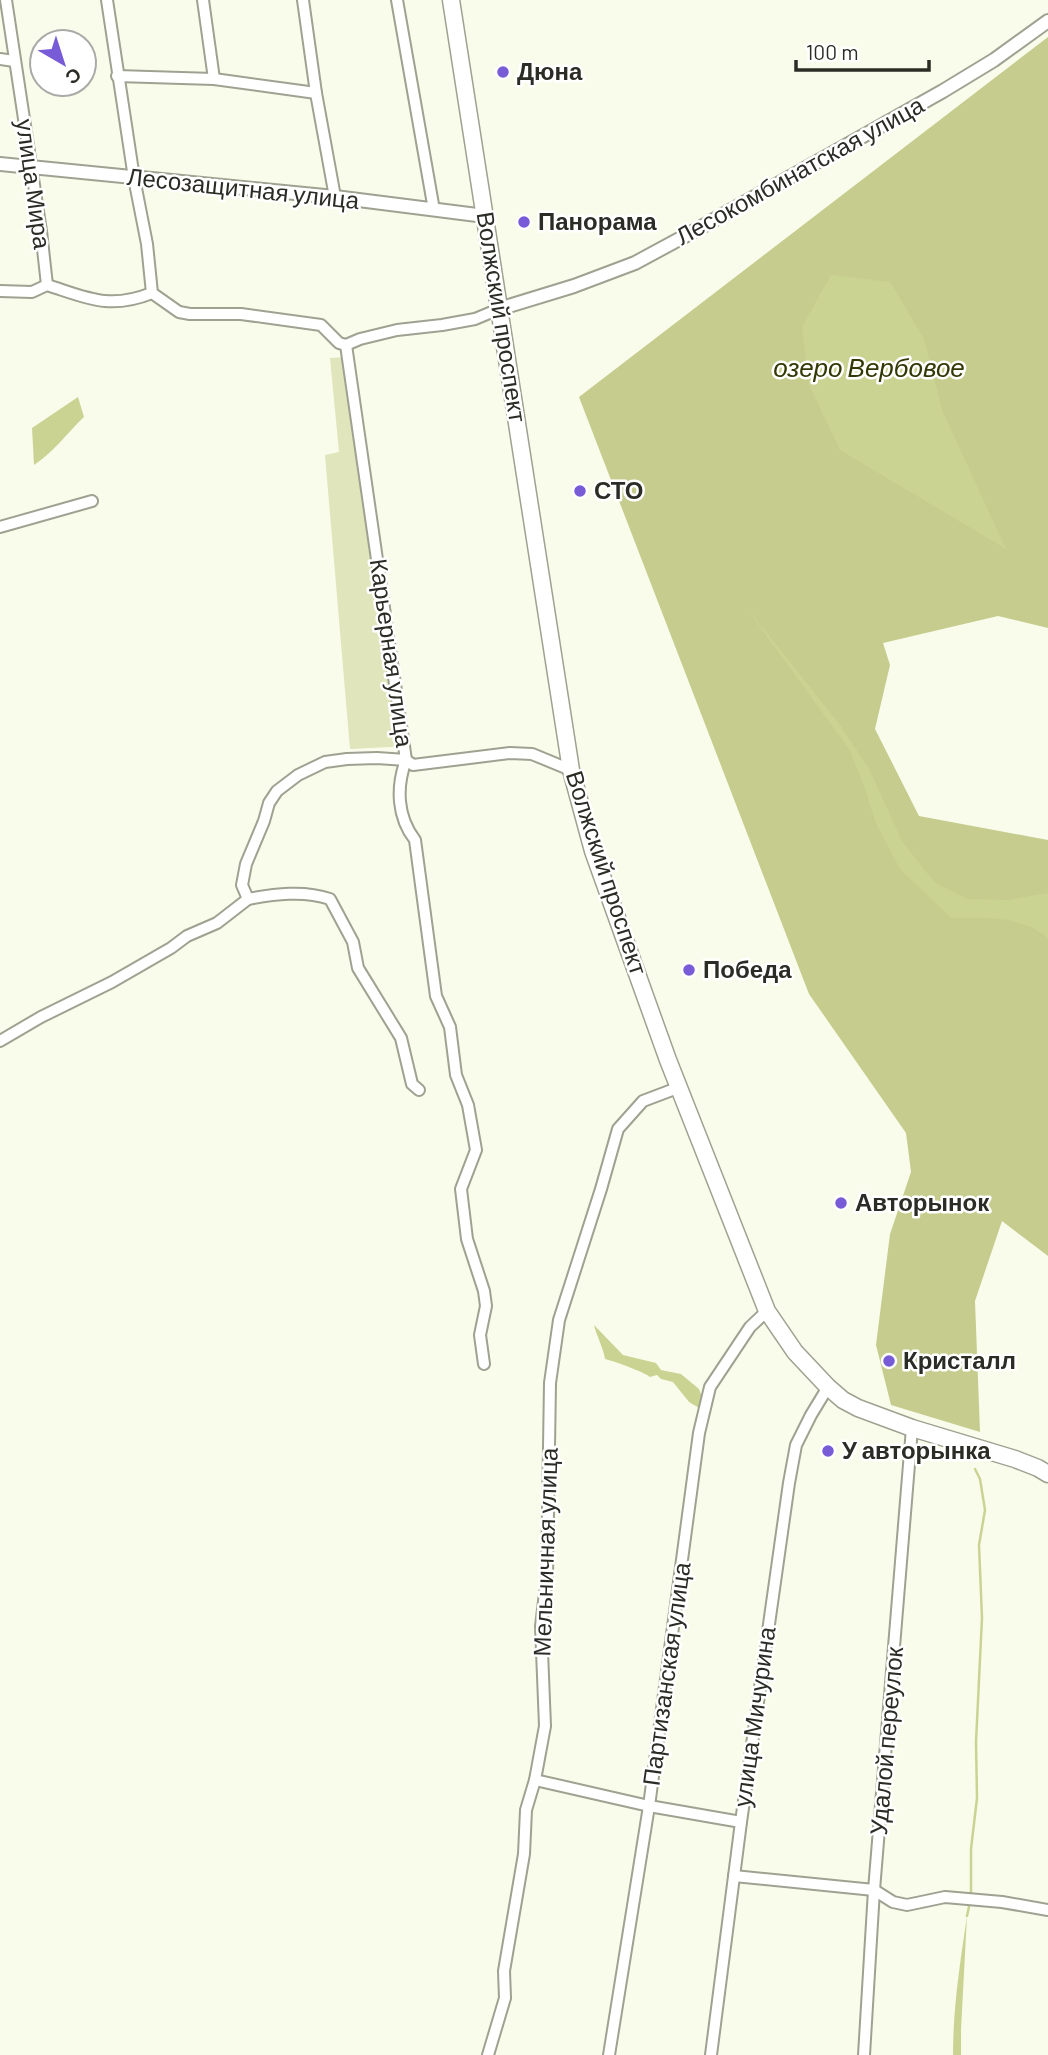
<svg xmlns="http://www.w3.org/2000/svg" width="1048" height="2055" viewBox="0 0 1048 2055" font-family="Barlow,sans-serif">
  <rect width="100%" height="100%" fill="#fafceb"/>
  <!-- green -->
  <path fill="#e0e5bb" d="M345,357L411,746L350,749L325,455L339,452L330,358Z"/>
  <!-- forest -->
  <path fill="#c5cc8d" d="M1048,37V628L998,616L883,643L890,665L875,729L919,816L1048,840V1256L1002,1221L975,1301L980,1432L891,1405L876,1345L890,1234L911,1172L906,1133L809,994L579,397Z"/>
  <!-- water -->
  <g fill="#cbd393">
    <path d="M831,275L890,282L924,339L942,410L1006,549L840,450L809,385L802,327Z"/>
    <path d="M78,397L84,417C67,433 54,452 34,465L32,428Z"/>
    <path d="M743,603L840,725L869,769L902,841L934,882L967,899L1008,900L1048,893V938C1020,915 985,918 951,918L900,869L876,823L863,783L849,749Z"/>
    <path d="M594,1325L623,1355L656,1363L661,1370L681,1374L699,1389L703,1400L699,1408L689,1402L673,1382L661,1379L657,1375L650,1377C644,1372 614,1361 605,1359C603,1347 597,1337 594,1325Z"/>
    <path d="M967,1916L961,2030V2055H953C953,2008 960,1963 967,1916Z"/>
  </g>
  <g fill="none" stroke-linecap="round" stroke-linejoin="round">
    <!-- stream -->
    <g stroke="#cbd393" stroke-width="2.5">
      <path d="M971,1896V1849L977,1798L976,1742L982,1618L979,1545L985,1510L980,1479L975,1469"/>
      <path d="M967,1916L970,1902"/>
    </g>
    <!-- minor casing -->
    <g stroke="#9fa191" stroke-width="14">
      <g id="minor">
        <path d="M6,0L41,231L47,285"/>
        <path d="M107,0L134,178L147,244L152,293"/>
        <path d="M203,0L214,79"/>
        <path d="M303,0L316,93L335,197"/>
        <path d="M397,0L434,210"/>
        <path d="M0,59L14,61"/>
        <path d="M117,76L214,79L316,93"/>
        <path d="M0,291L32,292L47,285C88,298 109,310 152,293L179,312L190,314H241L321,325L339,343L346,345L360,339L397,330L442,325L475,319L499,309"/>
        <path d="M346,345L406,760C396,787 397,817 415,840L436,996L450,1027L456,1075L468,1105L476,1150L461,1189L467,1239L484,1291L486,1306L480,1335L484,1364"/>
        <path d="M0,527L92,501"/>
        <path d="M248,899C274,894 304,890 330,899L353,942L358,968L401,1038L412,1084L419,1090"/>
        <path d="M0,1041L41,1017L112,982L171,948L187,936L217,923L248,899L242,885L246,864L264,821L269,803L277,791L298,775L325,762L347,759L377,758L406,760L413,765L510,753L532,754L571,770"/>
        <path d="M535,1780L649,1806L741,1822"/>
        <path d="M734,1876L874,1890L893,1902L907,1905L945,1897L1002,1902L1048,1910"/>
        <path d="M488,2055L505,1998L504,1971L524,1854L526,1810L535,1780L545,1726L541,1626L547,1576L550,1383L559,1320L601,1189L618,1129L643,1101L680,1087"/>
        <path d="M609,2055L649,1806L699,1433L710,1387L750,1327L767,1311"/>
        <path d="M711,2055L741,1822L789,1483L796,1445L811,1415L828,1387"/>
        <path d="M864,2055L874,1890L912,1428"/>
      </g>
    </g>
    <!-- tertiary casing -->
    <g stroke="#9fa191" stroke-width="16">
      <g id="tertiary">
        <path d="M0,164L335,197L485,216"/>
        <path d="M499,309L574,286L635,263L696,230L943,91L994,60L1048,21"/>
      </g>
    </g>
    <!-- primary casing -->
    <g stroke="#9fa191" stroke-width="19">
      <path id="primary" d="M451,0L571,770L593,851L668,1060L767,1311L795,1352L828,1387L843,1400L858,1408L912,1428L1015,1459L1038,1468L1048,1474"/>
    </g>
    <!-- minor -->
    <use href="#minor" stroke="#fff" stroke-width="10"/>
    <!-- tertiary -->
    <use href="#tertiary" stroke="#fff" stroke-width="12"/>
    <!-- primary -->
    <use href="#primary" stroke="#fff" stroke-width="16"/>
  </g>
  <!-- markers -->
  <g fill="#785cd7" stroke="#fff" stroke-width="2.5">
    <circle cx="503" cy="72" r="7"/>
    <circle cx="524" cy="222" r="7"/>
    <circle cx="580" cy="491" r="7"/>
    <circle cx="689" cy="970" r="7"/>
    <circle cx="841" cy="1203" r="7"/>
    <circle cx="889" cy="1361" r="7"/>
    <circle cx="828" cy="1451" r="7"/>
  </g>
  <g text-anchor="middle" stroke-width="5" stroke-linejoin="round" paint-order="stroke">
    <!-- poi labels -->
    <g font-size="24" font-weight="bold" fill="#2b2c25" stroke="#fff" text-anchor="start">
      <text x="517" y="80">Дюна</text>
      <text x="538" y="230">Панорама</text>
      <text x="594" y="499">СТО</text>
      <text x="703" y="978">Победа</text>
      <text x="855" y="1211">Авторынок</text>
      <text x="903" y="1369">Кристалл</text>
      <text x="842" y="1459">У авторынка</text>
    </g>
    <!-- street labels -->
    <g font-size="24" fill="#2b2c25" stroke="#fff">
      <text transform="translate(800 171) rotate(-29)" y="8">Лесокомбинатская улица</text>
      <text transform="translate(33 184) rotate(82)" y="8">улица Мира</text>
      <text transform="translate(243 189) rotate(6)" y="8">Лесозащитная улица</text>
      <text transform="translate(501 317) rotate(81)" y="8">Волжский проспект</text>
      <text transform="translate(391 653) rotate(82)" y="8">Карьерная улица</text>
      <text transform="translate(606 873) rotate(72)" y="8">Волжский проспект</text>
      <text transform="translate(546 1552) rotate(-88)" y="8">Мельничная улица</text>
      <text transform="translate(667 1674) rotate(-82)" y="8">Партизанская улица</text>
      <text transform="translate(755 1717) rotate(-82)" y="8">улица Мичурина</text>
      <text transform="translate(887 1741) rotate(-85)" y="8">Удалой переулок</text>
    </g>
    <!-- water labels -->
    <g font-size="26" font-style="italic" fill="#343805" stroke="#fff">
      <text x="869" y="377">озеро Вербовое</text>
    </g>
  </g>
  <!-- north arrow -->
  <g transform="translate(63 63) rotate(141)"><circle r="33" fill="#ffffff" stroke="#aaaba8" stroke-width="2"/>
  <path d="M0-5L12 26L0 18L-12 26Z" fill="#785cd7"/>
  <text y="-10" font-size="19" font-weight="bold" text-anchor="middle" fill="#2b2c25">С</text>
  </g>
  <!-- scale -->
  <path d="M796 60v10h133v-10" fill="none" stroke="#2b2c25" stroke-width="3.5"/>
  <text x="806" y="60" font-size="21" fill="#2b2c25" stroke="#ffffff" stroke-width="5" paint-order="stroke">100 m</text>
</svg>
